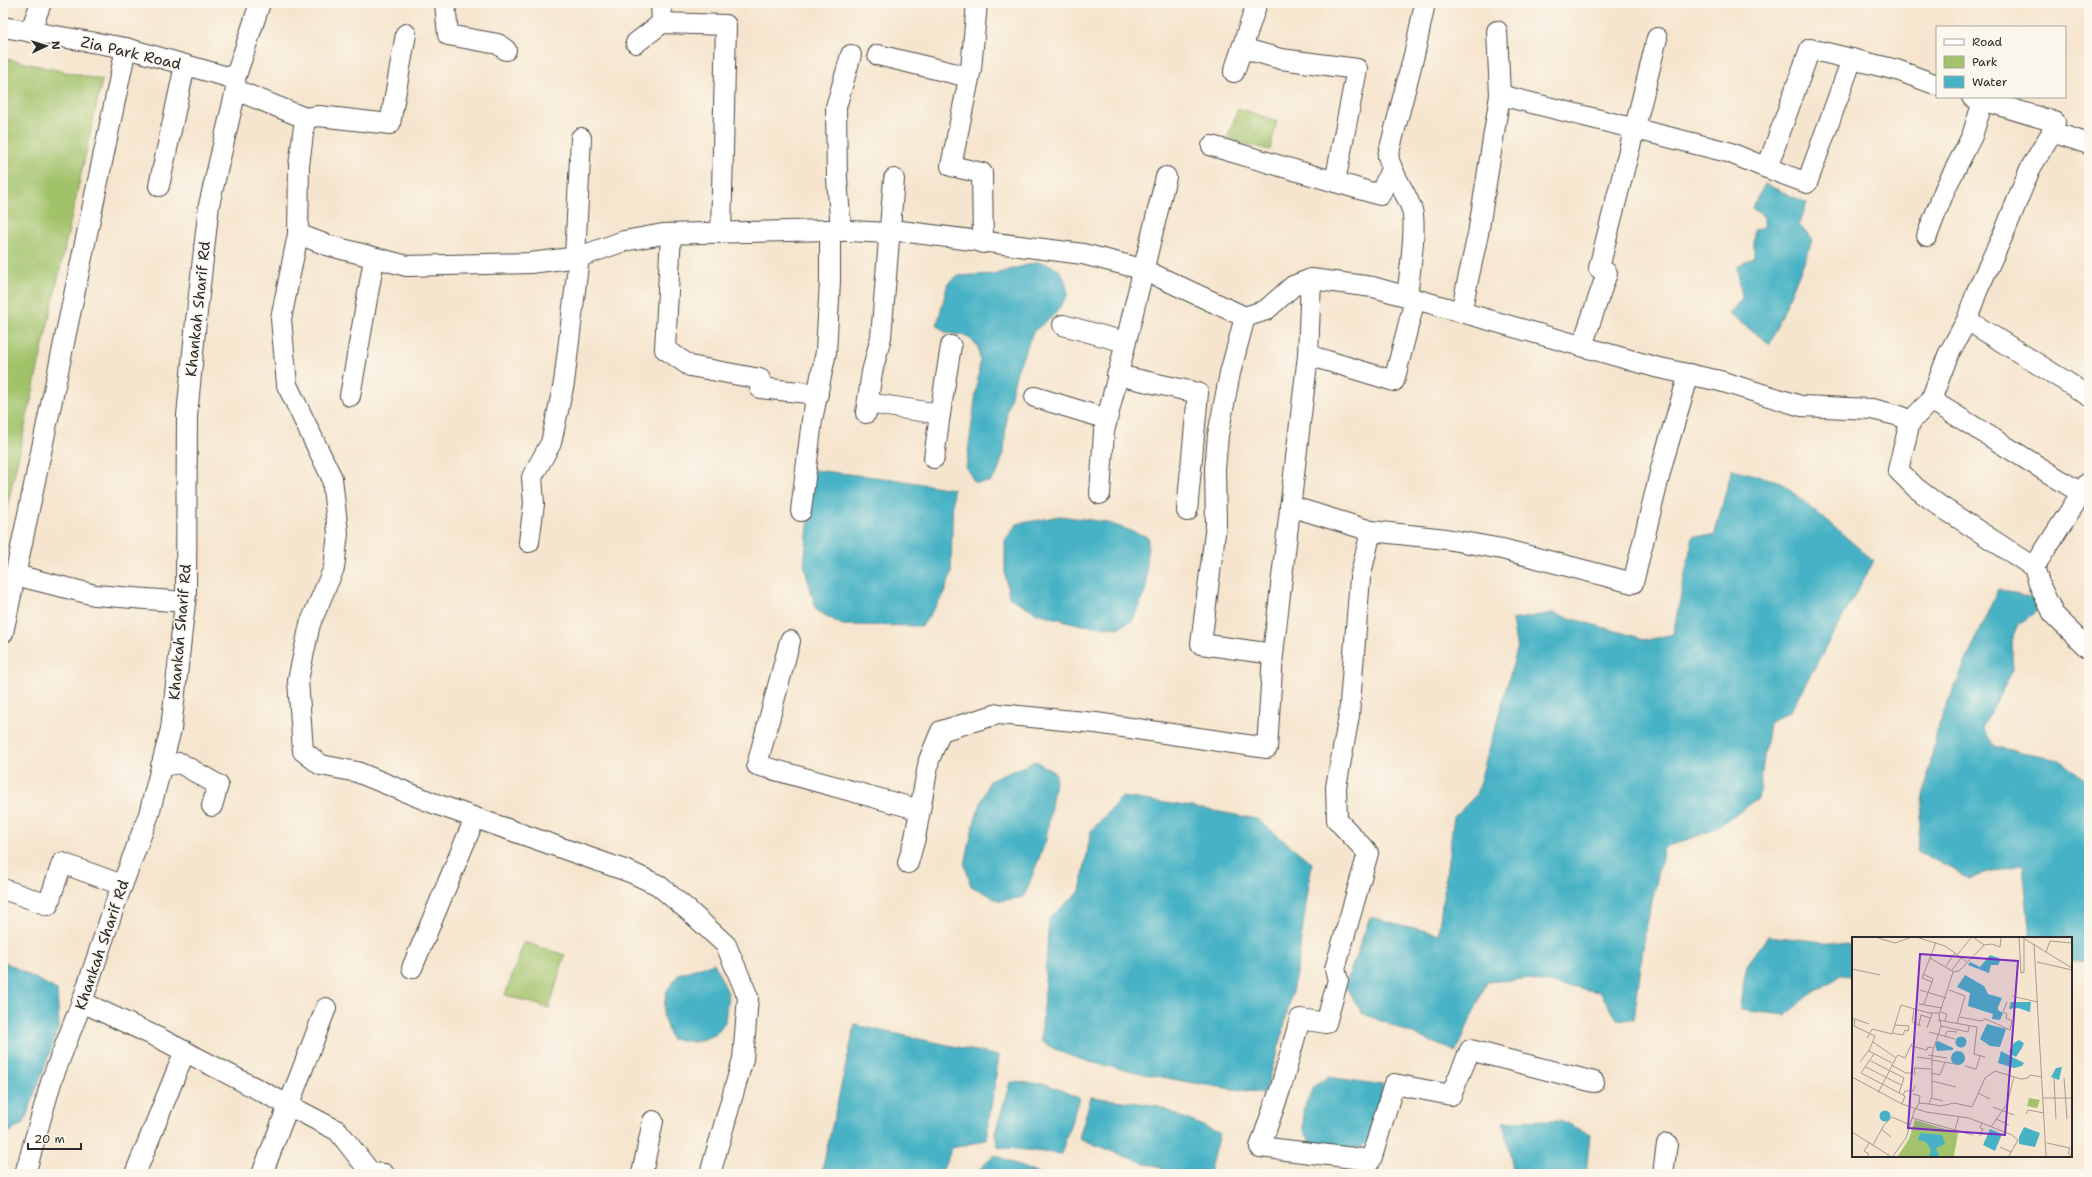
<svg xmlns="http://www.w3.org/2000/svg" width="2092" height="1177" viewBox="0 0 2092 1177" font-family="'Shantell Sans',sans-serif">
  <rect width="100%" height="100%" fill="#fbf7ec"/>
  <filter id="ink" filterUnits="userSpaceOnUse"><feTurbulence type="fractalNoise" baseFrequency=".025" numOctaves="2"/><feDisplacementMap in="SourceGraphic" scale="8" xChannelSelector="R" yChannelSelector="G"/><feConvolveMatrix kernelMatrix="1 2 1 2 8 2 1 2 1" color-interpolation-filters="sRGB"/></filter>
  <filter id="wash" filterUnits="userSpaceOnUse"><feTurbulence type="fractalNoise" baseFrequency=".012" numOctaves="4" result="noise"/><feDisplacementMap in="SourceGraphic" scale="16" xChannelSelector="R" yChannelSelector="G"/><feGaussianBlur stdDeviation="0.9" result="paint"/><feColorMatrix in="noise" values="0 0 0 0 0 0 0 0 0 0 0 0 0 0 0 0 0 1.4 0 .05"/><feComposite in="paint" operator="in"/></filter>
  <g filter="url(#wash)">
    <rect width="100%" height="100%" fill="#f6e5ce"/>
    <!-- green -->
    <g fill="#a2c26b" stroke="#66764b">
      <path d="M3,58L102,80L3,526Z"/>
      <path d="M1238,108L1277,121L1270,150L1227,139Z"/>
      <path d="M524,942L565,955L549,1008L505,995Z"/>
    </g>
    <!-- water -->
    <g fill="#47b2c5" stroke="#396e78">
      <path d="M1765,184L1807,203L1799,225L1813,240L1770,344L1729,314L1742,298L1737,267L1754,257V230L1764,228V217L1752,208Z"/>
      <path d="M1038,262C1062,267 1063,271 1068,294L1056,313L1033,332L1017,371L1007,411L1004,452L997,474L990,482L975,483L966,468L978,378L980,361L978,346L967,336L946,333L937,325L948,283L957,276L995,274Z"/>
      <path d="M1732,469L1781,482L1874,561L1790,711L1769,723L1758,799L1710,831L1664,848L1645,933L1634,1020L1617,1019L1600,992L1524,979L1487,982L1456,1052L1362,1013L1345,986L1370,917L1438,934L1454,817L1476,795L1517,650L1512,620L1552,613L1648,640L1673,634L1693,536H1714Z"/>
      <path d="M814,470L892,479L953,489L951,574L943,596L922,626L842,625L816,610L804,564Z"/>
      <path d="M1060,516L1106,522L1148,537L1146,589L1133,620L1118,628L1081,625L1037,613L1009,597L1005,572V540L1017,524Z"/>
      <path d="M1998,589L2032,599L2037,612L2018,624L2011,641L2013,670L1982,728L1995,746L2021,753L2060,760L2089,782V960L2071,961V938H2030L2023,864L1969,878L1917,851L1923,801L1938,725Z"/>
      <path d="M1036,761L1056,774L1046,840L1024,897L1000,901L971,886L965,865L973,826L989,781Z"/>
      <path d="M1122,797L1193,807L1257,819L1312,863L1297,969L1282,1036L1265,1093C1222,1088 1179,1081 1136,1072C1103,1065 1068,1060 1041,1041L1049,919L1080,891L1091,831Z"/>
      <path d="M1768,936L1853,945V977L1841,976L1810,994L1785,1015L1739,1010L1747,965Z"/>
      <path d="M3,961L57,990L59,1027L24,1123L3,1136Z"/>
      <path d="M714,963L728,993L725,1022L715,1035L695,1042L671,1039L663,1016L666,992L679,974Z"/>
      <path d="M855,1025L999,1056L986,1140L952,1148L941,1174H821Z"/>
      <path d="M1329,1077L1383,1085L1373,1136L1361,1148L1313,1147L1304,1130L1303,1109L1315,1084Z"/>
      <path d="M1010,1082L1046,1084L1079,1098L1061,1154L998,1147L996,1130Z"/>
      <path d="M1091,1097L1154,1105L1219,1133L1209,1174H1178L1118,1154L1079,1138Z"/>
      <path d="M1560,1120L1590,1134L1586,1174H1514L1503,1121Z"/>
      <path d="M995,1155L1038,1174H974Z"/>
    </g>
  </g>
  <g filter="url(#ink)">
    <g fill="none" stroke-linecap="round" stroke-linejoin="round">
      <!-- minor casing -->
      <g stroke="#494743" stroke-width="22">
        <g id="minor">
          <path d="M445,3L448,35L498,44L506,50"/>
          <path d="M661,3L662,23"/>
          <path d="M977,3L971,69L951,166L982,173L983,243"/>
          <path d="M3,27L126,48L235,79"/>
          <path d="M30,32L41,3"/>
          <path d="M636,43L662,23L726,25L721,233"/>
          <path d="M1242,48L1281,59L1357,69L1335,182"/>
          <path d="M878,55L969,77"/>
          <path d="M1234,72L1257,3"/>
          <path d="M236,90L305,118L299,166L298,234L327,245L407,266L530,263L579,257L624,241L663,234L830,230L889,233L900,231L1083,254L1142,269L1245,317L1266,310L1293,286L1311,279L1373,287L1655,367L1720,381L1801,406L1872,409L1900,416L1910,422L1898,470L1916,488L1940,506L2034,567L2040,586L2054,615L2089,649"/>
          <path d="M1500,95L1728,152L1767,168L1810,49L1897,70L1937,85"/>
          <path d="M1972,97L2055,122L2052,132"/>
          <path d="M305,118L319,116L390,124L406,34"/>
          <path d="M1212,146L1380,195L1391,169"/>
          <path d="M1767,168L1807,183L1852,59"/>
          <path d="M159,186L185,65"/>
          <path d="M841,231L837,178L836,107L851,55"/>
          <path d="M298,234L281,319L287,385L332,478L338,533L334,568L310,624L298,680L303,751L321,765L357,772L433,803L630,872L658,885L689,911L726,945L748,997L743,1059L710,1174"/>
          <path d="M671,234L665,349L690,366L760,379V388L818,394"/>
          <path d="M1927,236L1945,189L1972,136L1983,101"/>
          <path d="M575,257L581,138"/>
          <path d="M1407,297C1409,277 1417,227 1412,210C1406,191 1392,176 1388,156L1415,51L1425,3"/>
          <path d="M1461,312L1478,234L1500,95L1497,31"/>
          <path d="M1245,317L1230,373L1218,435L1215,469L1216,525L1201,644L1273,654"/>
          <path d="M1967,320L2089,396"/>
          <path d="M1063,325L1125,342"/>
          <path d="M1582,346L1607,273L1599,268C1618,191 1639,115 1657,38"/>
          <path d="M1308,355L1394,381L1415,299"/>
          <path d="M1117,375L1198,393L1187,511"/>
          <path d="M350,396L374,259"/>
          <path d="M1035,397L1107,419"/>
          <path d="M1931,400L2081,493"/>
          <path d="M868,403L940,414L934,458"/>
          <path d="M866,413L872,372L881,337L894,179"/>
          <path d="M940,414L951,346"/>
          <path d="M1910,422L1931,400L1948,355L1967,320L1977,291L2004,233L2030,169L2052,132L2089,144"/>
          <path d="M1100,494L1104,432L1166,177"/>
          <path d="M1290,506L1371,531L1446,539L1502,549L1633,583L1663,461L1689,374"/>
          <path d="M801,511L812,420L826,352L830,281V230"/>
          <path d="M1371,531L1360,578L1349,716L1336,787L1337,820L1368,853L1335,969L1338,980L1326,1023L1300,1019L1281,1087L1260,1147L1371,1160L1394,1084L1451,1095L1470,1050L1594,1082"/>
          <path d="M529,542L534,504L532,477L551,443L564,383L579,257"/>
          <path d="M2034,567L2088,483"/>
          <path d="M15,575L95,595L185,602"/>
          <path d="M3,633L126,48"/>
          <path d="M790,641L757,765L920,810"/>
          <path d="M161,766L180,763L218,785L212,806"/>
          <path d="M908,863L915,838L929,760L941,731L998,714L1096,723L1267,748L1273,654L1308,355L1311,279"/>
          <path d="M3,889L48,905L62,863L122,885"/>
          <path d="M412,968L475,818"/>
          <path d="M82,1002L161,1039L338,1131L371,1173L384,1174"/>
          <path d="M25,1174L52,1079L82,1002L114,907L149,814L171,729L186,594L187,416L196,321L209,205L236,90L235,79L260,3"/>
          <path d="M135,1174L185,1051"/>
          <path d="M262,1174L326,1008"/>
          <path d="M642,1174L653,1121"/>
          <path d="M1663,1174L1667,1144"/>
        </g>
      </g>
      <!-- minor -->
      <use href="#minor" stroke="#fff" stroke-width="20"/>
    </g>
  </g>
  <g text-anchor="middle" stroke-width="3" stroke-linejoin="round" paint-order="stroke">
    <!-- street labels -->
    <g font-size="15" fill="#2b2b2b" stroke="#fbf7ec">
      <text transform="translate(131 53) rotate(13)" y="5">Zia Park Road</text>
      <text transform="translate(198 309) rotate(-84)" y="5">Khankah Sharif Rd</text>
      <text transform="translate(180 632) rotate(-85)" y="5">Khankah Sharif Rd</text>
      <text transform="translate(102 945) rotate(-71)" y="5">Khankah Sharif Rd</text>
    </g>
  </g>
  <!-- overview -->
  <g transform="translate(1852 937)">
    <rect width="220" height="220" fill="#f6e5ce"/>
    <path d="M177,161L188,163L185,171L175,169ZM63,183L106,196L102,219H46L57,202Z" fill="#a2c26b"/>
    <path d="M138,18L147,21L148,24L146,28H139L137,36L116,28L118,25L128,30ZM113,38L132,49L136,57L150,61L146,70V73L151,76L148,83L140,82L141,77L116,69L118,56L105,50ZM159,65H179L178,75L166,71L157,72ZM135,87L154,92L148,110L138,109L128,102ZM103.5 105a5.5 5.5 0 1 1 11 0a5.5 5.5 0 1 1-11 0ZM167,103L172,106L170,111L164,120L160,118L157,115L162,106ZM86,104L101,111V113L85,114L83,106ZM149,114L172,126L170,129L162,131L146,126ZM99 121a7 7 0 1 1 14 0a7 7 0 1 1-14 0ZM210,130L207,143L199,140L204,131ZM27.5 179a5.5 5.5 0 1 1 11 0a5.5 5.5 0 1 1-11 0ZM172,190L188,196L183,210L167,207V200ZM138,192L150,197L143,214L131,208ZM68,196L90,198L93,207L84,211L87,219H77L79,213L74,205L66,203Z" fill="#47b2c5"/>
    <path fill="none" stroke="#a59b8d" stroke-width="1" d="M26,1L43,6L57,1M67,1L93,9L115,25M122,1L132,8M167,1L169,36L172,35V3M171,1L220,31M84,5L78,21L102,35M182,7L194,219M194,15L198,4L220,6M105,18L119,1M185,25L220,33M94,29L103,16M0,32L28,38M100,33L109,21M71,37L81,42L80,45M68,53L94,61M97,53L113,59L105,87M160,59L185,65M67,67L90,71M72,67L80,45L70,41L78,21M62,72L60,85L69,89M89,75L95,77L93,84M108,80L129,84L134,82L158,93L160,84L154,81L155,77L151,75L155,65M0,81L17,87M3,82L2,89L23,99L17,114L40,126M86,83L125,90L122,117L133,120M67,88L69,78L78,81M89,89L116,95L117,89M75,91L80,77L78,76M77,95L103,102M40,96L51,98L53,93L56,94L57,89L43,88M93,100L95,94L105,95M15,101L20,92L40,97L49,68L77,76H88M21,105L44,121L26,156M59,109L75,113L76,110L81,111M22,117L9,136L53,159L50,167M76,118L95,121M65,120L80,122M44,121L46,118L53,121L60,106M80,123L103,127M19,124L52,141L47,156M8,125L17,113M39,128L54,136H61M113,129L124,132L128,119M14,130L49,148M79,136L88,138L93,125M63,138L62,131L79,132M0,140L50,167L74,175L117,181L160,198L166,203L157,219M202,141L204,182M212,141L215,182M80,144L104,150M126,156L138,162M61,157L68,159L67,166M51,158L53,154H61L63,149M79,161L91,164M191,161H220M77,167L89,169L102,166L120,170L133,141L143,134L169,142L176,141L178,138L190,140M141,170L162,178M64,172L67,166L77,167L80,159V117L89,89L87,78L101,35L107,34L132,8L140,7L148,10L149,1M174,177L176,173L192,176M60,181L121,198M144,182L157,188M139,190L155,167L162,140M29,192L39,200M103,193L107,179M0,195L38,219M128,199L131,192L128,191L130,186M195,206L218,211L216,216L220,219M21,208L32,188L40,180L58,188M148,210L159,215M15,219L17,217L12,214L18,205M41,219L54,201L63,172"/>
    <path fill="#7b2cbf" fill-opacity="0.15" stroke="#7b2cbf" stroke-width="2" d="M68,17L166,24L153,198L56,191Z"/>
    <rect width="220" height="220" fill="none" stroke="#2b2b2b" stroke-width="2"/>
  </g>
  <!-- margin -->
  <rect width="2092" height="1177" fill="none" stroke="#fbf7ec" stroke-width="16"/>
  <!-- legend -->
  <rect x="1936" y="26" width="130" height="72" fill="#fbf7ec" stroke="#a8a59f"/>
  <rect x="1944" y="39" width="20" height="6" fill="#ffffff" stroke="#a8a59f"/>
  <text x="1972" y="46" font-size="12" fill="#2b2b2b">Road</text>
  <rect x="1944" y="56" width="20" height="12" fill="#a2c26b" stroke="#a8a59f"/>
  <text x="1972" y="66" font-size="12" fill="#2b2b2b">Park</text>
  <rect x="1944" y="76" width="20" height="12" fill="#47b2c5" stroke="#a8a59f"/>
  <text x="1972" y="86" font-size="12" fill="#2b2b2b">Water</text>
  <!-- north arrow -->
  <g transform="translate(46 46) rotate(86)" stroke="#fbf7ec" stroke-width="3" paint-order="stroke">
  <path d="M0-3L7 15L0 10L-7 15Z" fill="#2b2b2b"/>
  <text y="-6" font-size="11" font-weight="bold" text-anchor="middle" fill="#2b2b2b">N</text>
  </g>
  <!-- scale -->
  <path d="M28 1143v6h53v-6" fill="none" stroke="#2b2b2b" stroke-width="2"/>
  <text x="34" y="1143" font-size="12" fill="#2b2b2b" stroke="#fbf7ec" stroke-width="3" paint-order="stroke">20 m</text>
</svg>
